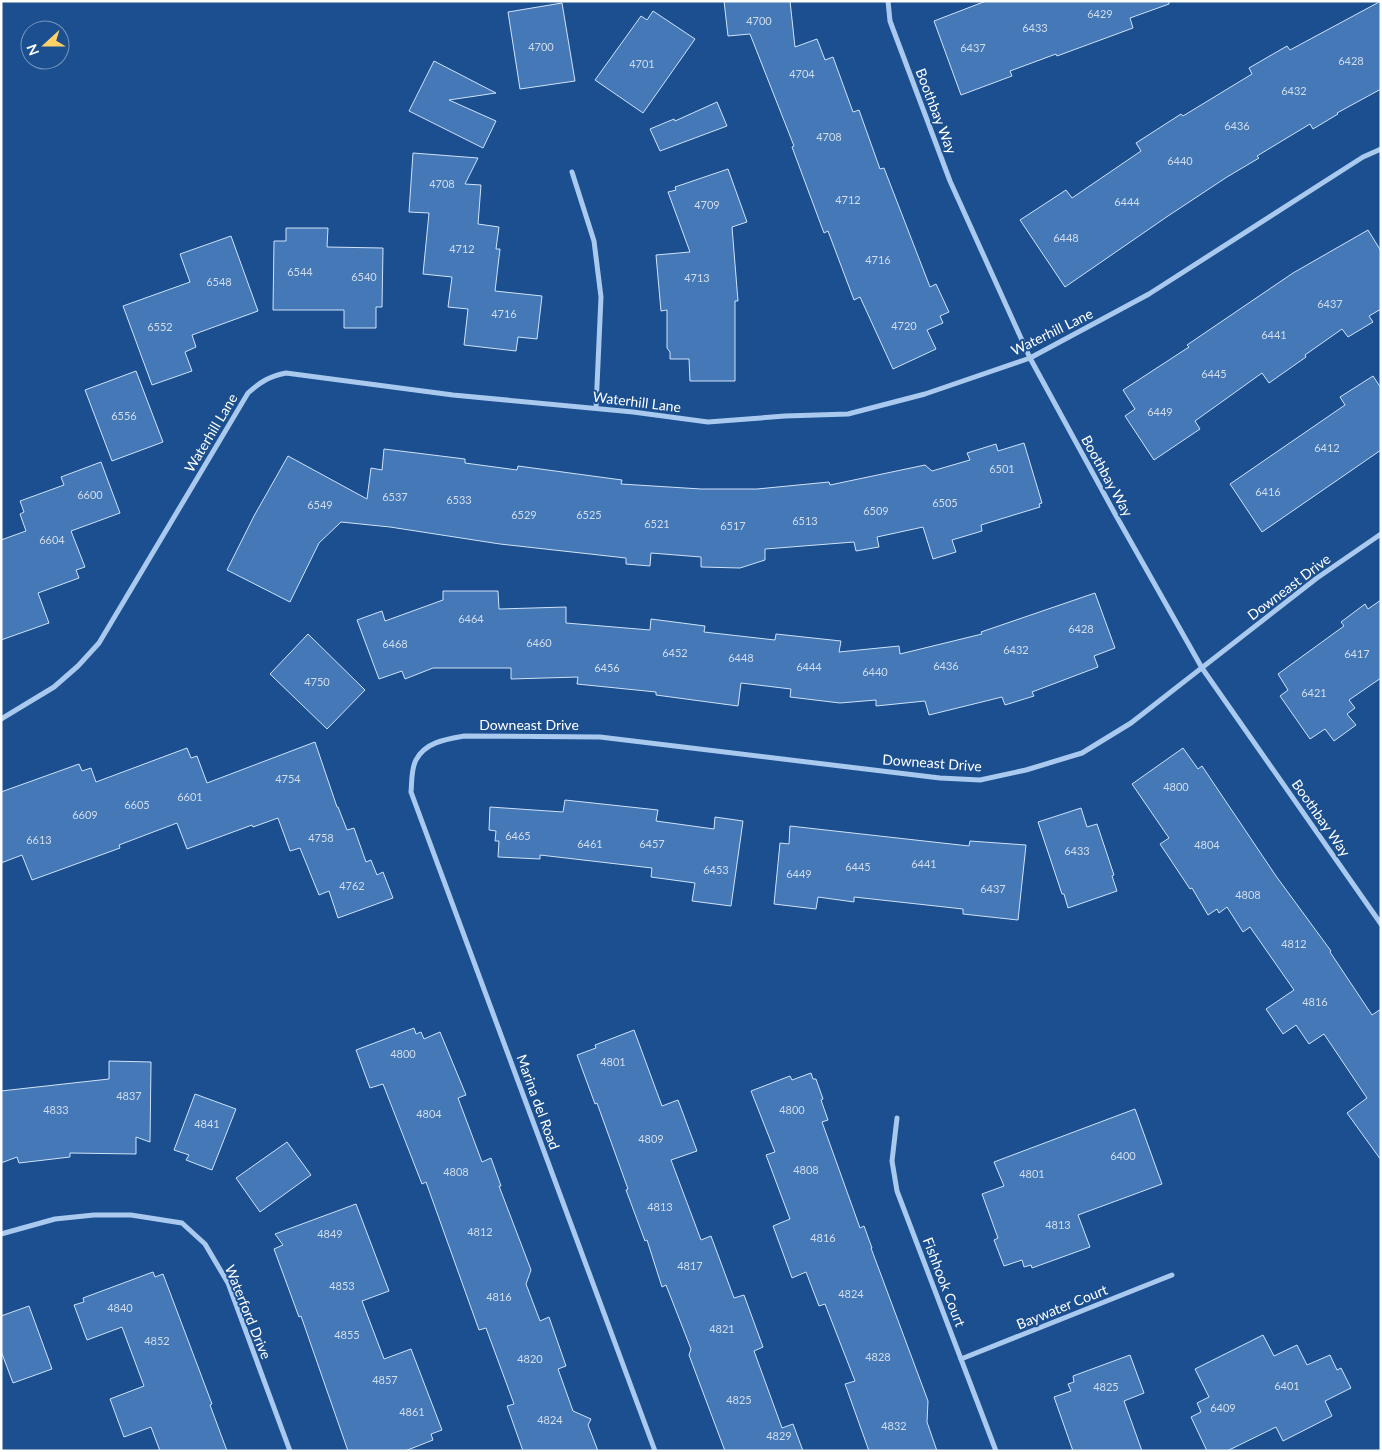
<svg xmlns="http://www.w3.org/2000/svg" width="1382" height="1452" viewBox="0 0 1382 1452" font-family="Lato,sans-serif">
  <rect width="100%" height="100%" fill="#1b4f8f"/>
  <!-- building -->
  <g fill="#4478b7" stroke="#cfe3fa">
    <path d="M724,1H790L795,47L817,39L825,60L833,57L853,112L859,110L880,169L884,168L930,287L936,284L949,312L940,316L943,323L927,330L936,349L893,369L860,297L854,300L828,231L824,233L792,147L794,146L750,34L728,36Z"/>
    <path d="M986,1H1169V4L1130,18L1133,28L1057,56L1056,54L1010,71L1012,76L961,95L934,21Z"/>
    <path d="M1381,1V89L1337,113L1338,114L1313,129L1310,124L1257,156L1259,158L1227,177L1168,216L1065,287L1020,220L1066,190L1072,198L1141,151L1136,143L1181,114L1183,116L1252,74L1249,68L1287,46L1290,50Z"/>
    <path d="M562,3L575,81L520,89L508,12Z"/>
    <path d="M653,11L695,39L643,113L595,80L641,16L647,20Z"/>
    <path d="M434,61L496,93L449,100L496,121L483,148L409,111Z"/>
    <path d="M717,102L727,126L660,151L650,129L674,119L675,121Z"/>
    <path d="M413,153L478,158L465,184L481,185L478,224L499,227L496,249H500L495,291L542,296L537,339L518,337L516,351L464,345L468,309L448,307L452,277L423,274L429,213L409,212Z"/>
    <path d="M728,169L747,222L732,227L738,301H735V381H690L689,359H670V352L667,348V310L661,311L656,255L690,252L668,192L676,190L675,187Z"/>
    <path d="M286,228H328L327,247L383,248L382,307H376V328H344V310H273L274,241H286Z"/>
    <path d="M1368,230L1381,251V309L1369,316L1373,322L1348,337L1342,329L1305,355L1306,357L1269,383L1262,373L1195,421L1200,429L1154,460L1125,416L1135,409L1123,390L1189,347L1187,345L1293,273Z"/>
    <path d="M231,236L258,311L192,335L196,347L185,352L192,371L152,385L123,306L190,282L180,254Z"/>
    <path d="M136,371L163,442L112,461L85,390Z"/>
    <path d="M1373,376L1381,388V450L1262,532L1230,484L1345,405L1340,397Z"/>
    <path d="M1024,443L1042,503L1039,504L1040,507L981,525L982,531L952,540L956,552L933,559L923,527L877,537L879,547L856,551L854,542L765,549V560L740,568L701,567V557L651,553L650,566L626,564V558L500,544L390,527L341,522L319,543L290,602L227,570L254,516L288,456L367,499L371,468L382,470L384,449L465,459V463L517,470L518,466L622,480L621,484L701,489H757L829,482L830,485L925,465L932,471L970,460L967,453L996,444L998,451Z"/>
    <path d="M101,462L120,513L71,531L85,567L76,570L79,578L38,593L49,623L1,640V540L26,531L20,514L24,512L20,501L64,485L61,477Z"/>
    <path d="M443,591H498L499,609L566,607V623L650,630L651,619L705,626L704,632L775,640L776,634L841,641L839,652L899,646L900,654L982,634L981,632L1095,593L1115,648L1094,656L1098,667L1032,692L1034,696L1005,705L1002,697L929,715L925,701L876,706V700L840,703L790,697L791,689L741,683L738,706L656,695V692L577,684L578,677L511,679V668H433L405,679L402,671L379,679L357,620L382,611L385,621L443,600Z"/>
    <path d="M1381,600V678L1349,700L1355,708L1347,714L1356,725L1334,741L1325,729L1310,739L1280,696L1288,690L1278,674L1344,626L1341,622L1365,604L1368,609Z"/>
    <path d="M308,634L365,690L327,729L270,674Z"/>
    <path d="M315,742L337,807H338L347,830L354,828L366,862L371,860L377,875L383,872L393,898L338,918L329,891L319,895L300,848L290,851L278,818L253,827L252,825L187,849L177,823L119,845L120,848L32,880L22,855L1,863V792L79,764L82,771L91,768L96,782L187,748L191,758L197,756L207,783Z"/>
    <path d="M1183,748L1198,769L1202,766L1276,876L1331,951L1330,952L1372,1015L1381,1009V1160L1347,1113L1367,1098L1324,1034L1309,1044L1296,1025L1283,1034L1266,1009L1294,990L1250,927L1243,932L1227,907L1219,913L1217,909L1208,915L1192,888L1190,889L1160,844L1169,838L1132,784Z"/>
    <path d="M565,800L658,810L656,821L714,829L715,817L743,821L731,906L692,901L695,883L651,877L652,868L540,855V859L498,857L499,841H495L496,831L489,830L490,807L563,812Z"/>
    <path d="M1081,808L1087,827L1097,824L1114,875L1112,876L1117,891L1068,908L1064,894H1062L1038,822Z"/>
    <path d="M790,826L969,846L970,841L1026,845L1018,920L963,914V909L854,897V902L818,897L816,909L774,904L780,843L789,844Z"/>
    <path d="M414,1028L416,1034L421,1032L424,1039L440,1032L466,1095L458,1098L482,1162L491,1158L501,1186H499L531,1270L526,1284L540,1321L549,1317L566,1366L558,1369L573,1411L591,1419L588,1425L598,1451H523L507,1406L514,1404L486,1328L479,1330L426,1182L422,1184L383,1084L370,1088L356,1050Z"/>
    <path d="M634,1030L662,1106L678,1100L697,1151L671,1160L701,1240L711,1236L734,1298L744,1295L763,1347L754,1351L782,1428L793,1424L803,1451H725L689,1355L691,1349L666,1285L662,1287L647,1240L645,1241L626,1190L628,1189L597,1103L595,1104L577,1055L596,1048L595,1045Z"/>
    <path d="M109,1061L151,1062L150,1142L136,1137V1154L70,1153V1157L19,1163L17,1157L1,1163V1091L109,1079Z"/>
    <path d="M811,1073L813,1079H816L823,1099L821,1100L828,1120L822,1122L860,1228L864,1226L872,1248H871L928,1401L927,1422L937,1451H869L845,1384L855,1381L825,1304L819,1306L806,1272L792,1278L773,1226L790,1219L766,1155L775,1152L751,1091L790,1076L792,1080Z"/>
    <path d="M195,1094L236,1109L212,1170L186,1160L189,1155L174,1150Z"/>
    <path d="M1135,1109L1162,1184L1078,1215L1090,1247L1032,1268L1031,1265L1024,1267L1022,1260L1004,1266L994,1240L998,1238L982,1194L1004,1186L994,1162Z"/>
    <path d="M287,1142L311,1175L260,1212L236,1178Z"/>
    <path d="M356,1204L389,1291L362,1301L384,1359L411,1349L442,1430L431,1434L433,1440L405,1451H348L301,1316L299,1317L274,1249L283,1245L275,1234Z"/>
    <path d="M153,1272L155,1277L163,1274L212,1404L210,1405L227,1451H160L151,1427L124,1437L110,1399L144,1386L122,1327L87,1340L74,1305L84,1302L83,1298Z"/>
    <path d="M29,1306L52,1369L13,1383L1,1351V1316Z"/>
    <path d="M1263,1335L1274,1356L1297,1345L1307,1365L1330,1355L1337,1370L1341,1368L1351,1388L1325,1401L1332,1416L1283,1441L1276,1427L1227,1451H1207L1191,1417L1201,1412L1197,1403L1209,1397L1195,1369Z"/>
    <path d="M1130,1355L1144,1393L1124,1401L1142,1451H1073L1054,1397L1071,1391L1068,1384L1074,1382L1073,1376Z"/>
  </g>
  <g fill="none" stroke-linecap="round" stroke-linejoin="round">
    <!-- street -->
    <g stroke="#a9c9ee" stroke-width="5">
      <path d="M888,1L890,21L950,181L1030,358L1114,512L1202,668L1381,924"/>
      <path d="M572,172L594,241L601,297L596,408"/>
      <path d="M1,719L54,687L78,666L99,643L248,393C260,382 270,376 286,373L453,395L633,412L708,422L785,416L848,414L925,394L1030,358L1149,294L1363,157L1381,149"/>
      <path d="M897,1118L892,1161L897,1191L996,1451"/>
      <path d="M1,1234L55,1219L94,1215H131L182,1223L205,1244L228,1283L290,1451"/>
      <path d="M961,1359L1172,1275"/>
      <path d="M655,1451L411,792C412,782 411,769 416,760C425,742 447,739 464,736L600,737L940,778L980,780L1026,770L1082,753L1131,723L1317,578L1381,534"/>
    </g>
  </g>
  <g text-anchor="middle" stroke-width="4" stroke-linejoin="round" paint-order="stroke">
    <!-- number labels -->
    <g font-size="11" fill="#d0dded">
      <text x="1100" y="18">6429</text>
      <text x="759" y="25">4700</text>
      <text x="1035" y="32">6433</text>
      <text x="541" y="51">4700</text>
      <text x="973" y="52">6437</text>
      <text x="1351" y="65">6428</text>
      <text x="642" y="68">4701</text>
      <text x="802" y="78">4704</text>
      <text x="1294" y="95">6432</text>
      <text x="1237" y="130">6436</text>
      <text x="829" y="141">4708</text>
      <text x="1180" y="165">6440</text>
      <text x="442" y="188">4708</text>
      <text x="848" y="204">4712</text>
      <text x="1127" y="206">6444</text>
      <text x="707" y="209">4709</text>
      <text x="1066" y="242">6448</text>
      <text x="462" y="253">4712</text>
      <text x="878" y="264">4716</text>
      <text x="300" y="276">6544</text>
      <text x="364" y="281">6540</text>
      <text x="697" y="282">4713</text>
      <text x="219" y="286">6548</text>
      <text x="1330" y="308">6437</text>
      <text x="504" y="318">4716</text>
      <text x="904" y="330">4720</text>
      <text x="160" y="331">6552</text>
      <text x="1274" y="339">6441</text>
      <text x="1214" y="378">6445</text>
      <text x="1160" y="416">6449</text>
      <text x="124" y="420">6556</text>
      <text x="1327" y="452">6412</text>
      <text x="1002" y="473">6501</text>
      <text x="1268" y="496">6416</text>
      <text x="90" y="499">6600</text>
      <text x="395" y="501">6537</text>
      <text x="459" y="504">6533</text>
      <text x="945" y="507">6505</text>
      <text x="320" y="509">6549</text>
      <text x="876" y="515">6509</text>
      <text x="524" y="519">6529</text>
      <text x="589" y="519">6525</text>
      <text x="805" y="525">6513</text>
      <text x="657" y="528">6521</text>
      <text x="733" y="530">6517</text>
      <text x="52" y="544">6604</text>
      <text x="471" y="623">6464</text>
      <text x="1081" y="633">6428</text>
      <text x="539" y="647">6460</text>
      <text x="395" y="648">6468</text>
      <text x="1016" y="654">6432</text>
      <text x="675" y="657">6452</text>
      <text x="1357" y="658">6417</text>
      <text x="741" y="662">6448</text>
      <text x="946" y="670">6436</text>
      <text x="809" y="671">6444</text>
      <text x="607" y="672">6456</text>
      <text x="875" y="676">6440</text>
      <text x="317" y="686">4750</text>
      <text x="1314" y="697">6421</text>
      <text x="288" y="783">4754</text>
      <text x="1176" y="791">4800</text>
      <text x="190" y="801">6601</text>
      <text x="137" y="809">6605</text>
      <text x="85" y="819">6609</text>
      <text x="518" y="840">6465</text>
      <text x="321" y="842">4758</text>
      <text x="39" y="844">6613</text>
      <text x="590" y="848">6461</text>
      <text x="652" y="848">6457</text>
      <text x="1207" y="849">4804</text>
      <text x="1077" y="855">6433</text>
      <text x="924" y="868">6441</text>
      <text x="858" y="871">6445</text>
      <text x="716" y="874">6453</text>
      <text x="799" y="878">6449</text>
      <text x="352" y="890">4762</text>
      <text x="993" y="893">6437</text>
      <text x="1248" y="899">4808</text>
      <text x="1294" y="948">4812</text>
      <text x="1315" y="1006">4816</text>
      <text x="403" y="1058">4800</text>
      <text x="613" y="1066">4801</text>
      <text x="129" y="1100">4837</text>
      <text x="56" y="1114">4833</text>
      <text x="792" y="1114">4800</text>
      <text x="429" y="1118">4804</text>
      <text x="207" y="1128">4841</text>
      <text x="651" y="1143">4809</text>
      <text x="1123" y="1160">6400</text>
      <text x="806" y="1174">4808</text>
      <text x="456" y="1176">4808</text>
      <text x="1032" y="1178">4801</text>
      <text x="660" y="1211">4813</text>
      <text x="1058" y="1229">4813</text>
      <text x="480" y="1236">4812</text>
      <text x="330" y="1238">4849</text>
      <text x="823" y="1242">4816</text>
      <text x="690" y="1270">4817</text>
      <text x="342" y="1290">4853</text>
      <text x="851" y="1298">4824</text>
      <text x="499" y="1301">4816</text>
      <text x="120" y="1312">4840</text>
      <text x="722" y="1333">4821</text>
      <text x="347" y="1339">4855</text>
      <text x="157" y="1345">4852</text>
      <text x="878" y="1361">4828</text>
      <text x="530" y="1363">4820</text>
      <text x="385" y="1384">4857</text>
      <text x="1287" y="1390">6401</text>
      <text x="1106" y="1391">4825</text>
      <text x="739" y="1404">4825</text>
      <text x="1223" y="1412">6409</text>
      <text x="412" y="1416">4861</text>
      <text x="550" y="1424">4824</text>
      <text x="894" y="1430">4832</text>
      <text x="779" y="1440">4829</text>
    </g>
    <!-- street labels -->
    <g font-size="14" fill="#fff" stroke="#1b4f8f">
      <text transform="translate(936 111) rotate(69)" y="5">Boothbay Way</text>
      <text transform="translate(1052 332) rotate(-26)" y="5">Waterhill Lane</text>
      <text transform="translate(637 402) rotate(7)" y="5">Waterhill Lane</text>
      <text transform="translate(211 433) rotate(-59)" y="5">Waterhill Lane</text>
      <text transform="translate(1107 476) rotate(61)" y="5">Boothbay Way</text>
      <text transform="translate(1289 587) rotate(-37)" y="5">Downeast Drive</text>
      <text x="529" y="730">Downeast Drive</text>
      <text transform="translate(932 763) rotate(4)" y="5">Downeast Drive</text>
      <text transform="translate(1321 818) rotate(55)" y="5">Boothbay Way</text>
      <text transform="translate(538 1102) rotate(70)" y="5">Marina del Road</text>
      <text transform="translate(944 1282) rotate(69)" y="5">Fishhook Court</text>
      <text transform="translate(1062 1307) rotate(-22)" y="5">Baywater Court</text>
      <text transform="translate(248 1312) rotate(68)" y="5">Waterford Drive</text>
    </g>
  </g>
  <!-- border -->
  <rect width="1382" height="1452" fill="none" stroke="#ffffff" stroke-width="5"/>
  <!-- north arrow -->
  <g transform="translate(45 45) rotate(249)"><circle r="24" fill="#1b4f8f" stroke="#7695bc"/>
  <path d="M0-4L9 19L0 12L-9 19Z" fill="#ffd166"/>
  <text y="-8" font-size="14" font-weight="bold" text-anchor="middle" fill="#ffffff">N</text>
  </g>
</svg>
